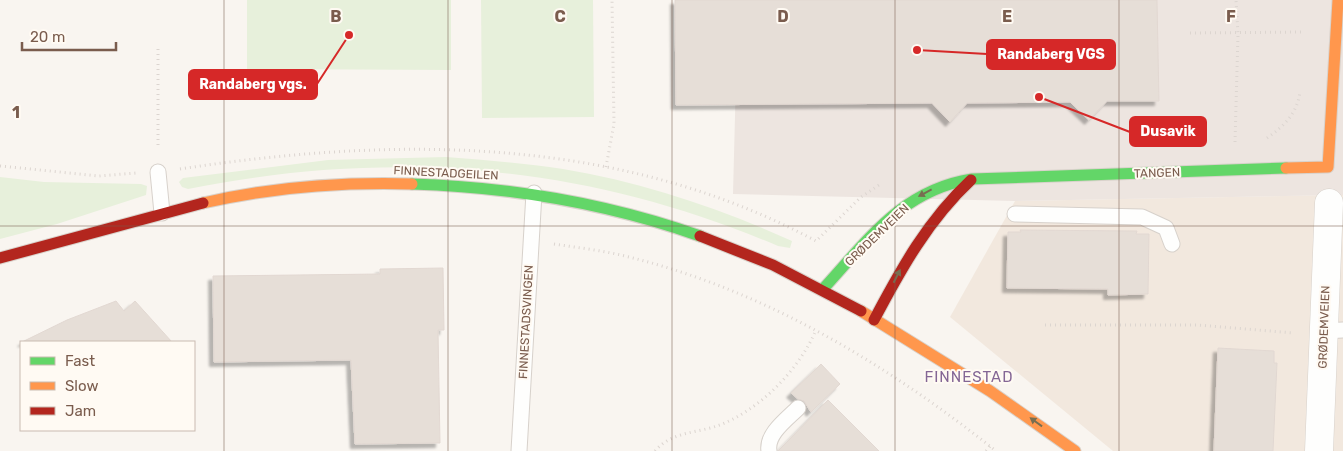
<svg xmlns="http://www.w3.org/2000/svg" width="1343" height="451" viewBox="0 0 1343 451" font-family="Rubik,sans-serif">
  <defs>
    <filter id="shadow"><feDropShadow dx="-4.5" dy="4.5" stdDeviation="1" flood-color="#0004"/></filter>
  </defs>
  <rect width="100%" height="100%" fill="#f9f5f0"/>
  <!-- residential -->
  <path fill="#f2e8de" d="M1343,195V451H1113L950,317L1015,201Z"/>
  <!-- industrial -->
  <path fill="#ede5e0" d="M738,0H1343V195L1015,201L733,194Z"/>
  <!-- green -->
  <g fill="#e7f0db">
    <path d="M247,0H451V70L247,69Z"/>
    <path d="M481,0H593L594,117L482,118Z"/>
    <path d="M446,157C485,160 524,163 563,169C642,182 719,208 792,241L790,248L778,246C586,164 392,148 188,189L182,187L179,182L183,178L328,160Z"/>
    <path d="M0,177L44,182L141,184L147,186L146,195L57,224L0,239Z"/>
  </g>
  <!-- building -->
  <g fill="#e6ded7" stroke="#e2d8d2" filter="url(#shadow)">
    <path d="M675,0H1157L1159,101H1107L1089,120L1070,102L967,103L950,122L932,103L676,105Z"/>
    <path d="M1020,230L1137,231L1136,234H1149L1148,294L1108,295V289L1007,288L1008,232H1021Z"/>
    <path d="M443,268L444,330H438L440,443L355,444L351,360L214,362L213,276L380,274V269Z"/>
    <path d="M116,301L124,311L135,301L172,342H22L67,320Z"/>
    <path d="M1218,348L1274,351V363H1277L1273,451H1214Z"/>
    <path d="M821,364L840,384L811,412L804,401L798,399L791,393Z"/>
    <path d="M828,400L879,451H778Z"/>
  </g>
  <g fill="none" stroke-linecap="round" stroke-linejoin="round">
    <!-- lane casing -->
    <g stroke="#d7d1cb" stroke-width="17">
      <g id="lane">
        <path d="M158,172L162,213"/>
        <path d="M1015,214L1142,217L1166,228L1172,244"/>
        <path d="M1324,331L1343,330"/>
        <path d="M519,451L534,193"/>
        <path d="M769,451C766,434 787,419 798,408"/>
      </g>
    </g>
    <!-- street casing -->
    <g stroke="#d7d1cb" stroke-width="29">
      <path id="street" d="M1319,451L1329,203"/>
    </g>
    <!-- fast casing -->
    <g stroke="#d9d2cb" stroke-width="13">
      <g id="fast">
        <path d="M412,184C511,187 606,203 700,236"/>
        <path d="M823,289C868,240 902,190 972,179L1286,168"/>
      </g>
    </g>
    <!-- slow casing -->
    <g stroke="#d9d2cb" stroke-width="13">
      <g id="slow">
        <path d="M1286,168L1328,167L1338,0"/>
        <path d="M203,203C272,187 341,182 412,184"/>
        <path d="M861,311L990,391L1075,451"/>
      </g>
    </g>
    <!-- jam casing -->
    <g stroke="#d9d2cb" stroke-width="13">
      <g id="jam">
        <path d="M700,236L773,265L861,311"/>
        <path d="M0,258L203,203"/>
        <path d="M874,320C901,269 928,220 971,180"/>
      </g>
    </g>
    <!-- path -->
    <g stroke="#dcd5d0" stroke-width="3" stroke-dasharray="1 4" stroke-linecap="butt">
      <path d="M1190,33L1304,32"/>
      <path d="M158,49V149"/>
      <path d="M1267,138C1284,126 1297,114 1300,92"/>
      <path d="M1235,142L1238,34L1236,0"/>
      <path d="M0,166L99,176L136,173"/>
      <path d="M606,167L614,124L612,0"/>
      <path d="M180,169C396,136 618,135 816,241L861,197L879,185"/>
      <path d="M554,244C580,248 607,251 633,258C767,292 888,365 996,451"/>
      <path d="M1045,325H1198L1294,333"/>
      <path d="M655,451C671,432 696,433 717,426C759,411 799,370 816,330"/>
      <path d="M986,451L992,444"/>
    </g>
    <!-- lane -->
    <use href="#lane" stroke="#fefefd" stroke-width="15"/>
    <!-- street -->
    <use href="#street" stroke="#fefefd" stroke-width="28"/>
    <!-- fast -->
    <use href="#fast" stroke="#63d668" stroke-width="11"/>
    <!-- slow -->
    <use href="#slow" stroke="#ff974d" stroke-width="11"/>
    <!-- jam -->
    <use href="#jam" stroke="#b3261e" stroke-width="11"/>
  </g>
  <!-- one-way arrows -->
  <defs><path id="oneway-solid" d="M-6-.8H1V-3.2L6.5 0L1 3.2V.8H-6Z" transform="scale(1.25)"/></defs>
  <g fill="#776e51">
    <use href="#oneway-solid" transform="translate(925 193) rotate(152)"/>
    <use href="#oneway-solid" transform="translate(897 276) rotate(-63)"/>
    <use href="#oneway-solid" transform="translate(1036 422) rotate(-144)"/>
  </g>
  <!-- grid -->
  <path fill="none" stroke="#7a5c4d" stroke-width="1" stroke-opacity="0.55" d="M224,0V451M448,0V451M672,0V451M895,0V451M1119,0V451M0,226H1343"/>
  <g text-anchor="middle" stroke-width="4" stroke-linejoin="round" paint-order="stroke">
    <!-- street labels -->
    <g font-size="12" fill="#7a5c4d" stroke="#fffaf3">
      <text transform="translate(446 173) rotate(3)" y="4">FINNESTADGEILEN</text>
      <text transform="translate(1157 173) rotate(-2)" y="4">TANGEN</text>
      <text transform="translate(877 235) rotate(-44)" y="4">GRØDEMVEIEN</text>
      <text transform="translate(526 322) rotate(-87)" y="4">FINNESTADSVINGEN</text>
      <text transform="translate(1324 327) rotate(-88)" y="4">GRØDEMVEIEN</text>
    </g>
    <!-- quarter labels -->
    <g font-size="15" letter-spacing="1" fill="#846695" stroke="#fffaf3">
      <text x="969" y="382">FINNESTAD</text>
    </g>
  </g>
  <g font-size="16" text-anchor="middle" font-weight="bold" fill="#7a5c4d" stroke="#fffaf3" stroke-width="4" stroke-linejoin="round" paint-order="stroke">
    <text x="336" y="22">B</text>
    <text x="560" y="22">C</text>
    <text x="783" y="22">D</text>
    <text x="1007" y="22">E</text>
    <text x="1231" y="22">F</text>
    <text x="16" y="118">1</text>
  </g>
  <!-- callouts -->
  <path fill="none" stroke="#d62828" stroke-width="2" d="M917 50L987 54M349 35L317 84M1039 97L1130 132"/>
  <g fill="#d62828" stroke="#fffaf3" stroke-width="2">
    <circle cx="917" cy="50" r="5"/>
    <circle cx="349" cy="35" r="5"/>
    <circle cx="1039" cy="97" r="5"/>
  </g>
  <g fill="#d62828" stroke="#d62828" stroke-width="2">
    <rect x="987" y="40" width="128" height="29" rx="5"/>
    <rect x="189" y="70" width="128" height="29" rx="5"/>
    <rect x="1130" y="117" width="76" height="29" rx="5"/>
  </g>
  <g font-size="14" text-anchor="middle" font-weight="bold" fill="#fff">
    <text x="1051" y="59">Randaberg VGS</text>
    <text x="253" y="89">Randaberg vgs.</text>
    <text x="1168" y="136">Dusavik</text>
  </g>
  <!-- legend -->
  <rect x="20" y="341" width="175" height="90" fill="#fffaf3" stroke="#cabbb1"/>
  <rect x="30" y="357" width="25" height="8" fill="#63d668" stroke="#cabbb1"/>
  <text x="65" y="366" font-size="15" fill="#7a5c4d">Fast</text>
  <rect x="30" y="382" width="25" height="8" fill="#ff974d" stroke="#cabbb1"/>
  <text x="65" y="391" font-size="15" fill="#7a5c4d">Slow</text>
  <rect x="30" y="407" width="25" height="8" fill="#b3261e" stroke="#cabbb1"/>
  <text x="65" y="416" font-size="15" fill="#7a5c4d">Jam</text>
  <!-- scale -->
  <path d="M22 42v8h94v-8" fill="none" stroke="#7a5c4d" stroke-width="2.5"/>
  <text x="30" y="42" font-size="15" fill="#7a5c4d" stroke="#fffaf3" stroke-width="4" paint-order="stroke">20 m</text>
</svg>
